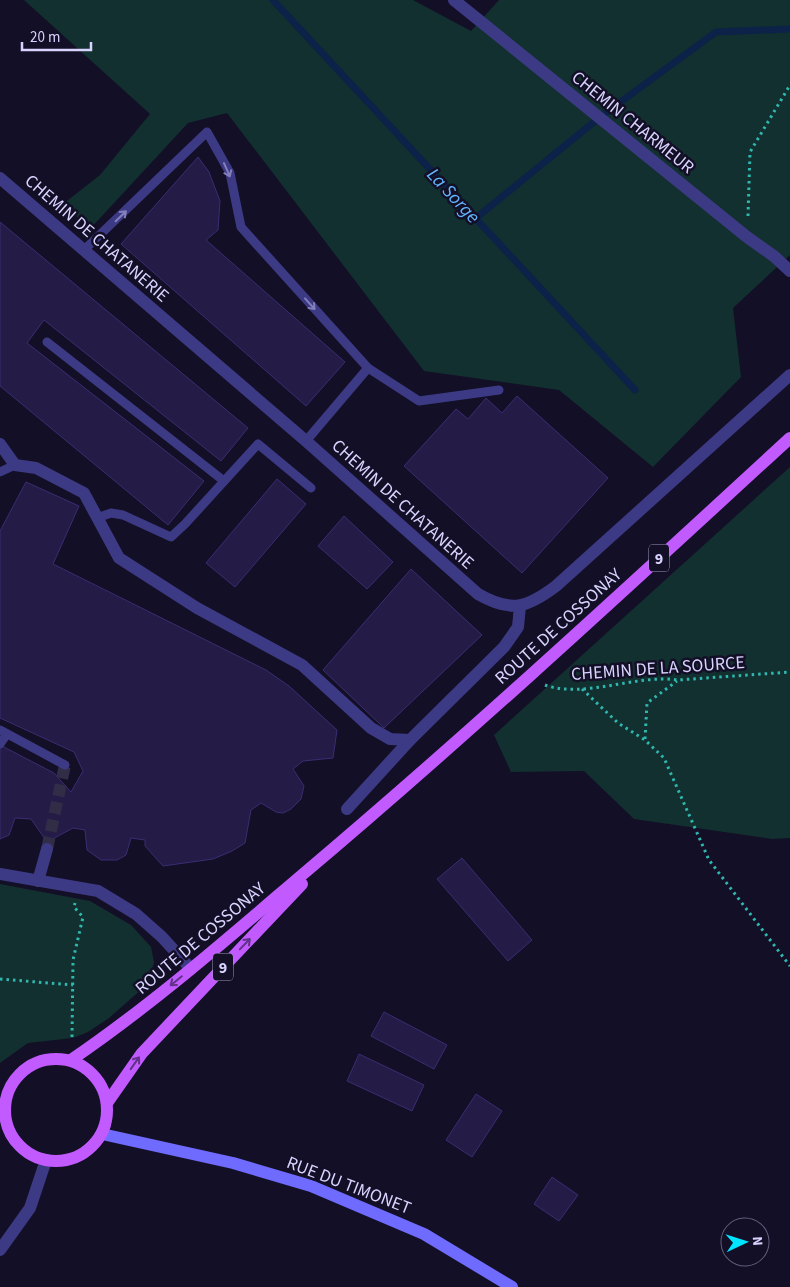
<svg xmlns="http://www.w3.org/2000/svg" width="790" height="1287" viewBox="0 0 790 1287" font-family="'Source Sans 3',sans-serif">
  <rect width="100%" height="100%" fill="#130f26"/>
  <!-- green -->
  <g fill="#12302f">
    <path d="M24,0H413L471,31L499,0H790V255L733,308L741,377L653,467L559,390L424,371L227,113L188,123L90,229L63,204L100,175L150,114Z"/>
    <path d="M790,467V838L772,839L634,819L584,771L511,772L494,735Z"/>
    <path d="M0,884L90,901L131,925L151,947L154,962L151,976L143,988L109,1018L88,1032L73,1038L28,1043L0,1063Z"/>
  </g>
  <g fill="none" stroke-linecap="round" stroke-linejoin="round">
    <!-- stream -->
    <g stroke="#0c2248" stroke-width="7">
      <path d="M273,0L635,390"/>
      <path d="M476,218L600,117L716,32L790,29"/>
    </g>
  </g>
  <!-- building -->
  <g fill="#241b47" stroke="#3b2d73">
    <path d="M198,157L209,172L220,201L218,230L206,240L345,362L306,406L121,244Z"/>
    <path d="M0,222L248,428L221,461L44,320L27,343L204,481L168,525L0,386Z"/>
    <path d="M517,396L608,478L522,573L404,466L456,409L468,419L486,398L502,413Z"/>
    <path d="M277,479L306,504L235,587L206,563Z"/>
    <path d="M26,482L79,506L53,564L266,670L289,686L337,730L333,758L303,761L293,769L304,786L301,799L291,809L283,813L276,812L261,803L251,810L245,843L232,851L213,859L163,866L145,846V840L131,838L126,855L117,860H101L87,850L85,830L73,828L47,842L31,819L15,818L9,835L0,839V745L54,773L71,792L83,771L74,752L0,718V531Z"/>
    <path d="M344,516L393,562L367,589L318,546Z"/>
    <path d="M411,569L482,635L384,728L323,670Z"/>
    <path d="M462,858L532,940L508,961L437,879Z"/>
    <path d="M384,1012L447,1045L434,1069L371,1036Z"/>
    <path d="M359,1054L424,1085L412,1111L347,1081Z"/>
    <path d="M476,1094L502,1111L472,1157L446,1140Z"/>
    <path d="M552,1177L578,1195L559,1221L534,1204Z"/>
  </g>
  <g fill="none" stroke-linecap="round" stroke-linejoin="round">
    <!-- street-tunnel -->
    <path stroke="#312d47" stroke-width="12" stroke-dasharray="12 6" stroke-linecap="butt" d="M47,849L65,765"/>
    <!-- path -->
    <g stroke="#2fb8b0" stroke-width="3" stroke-dasharray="2.5 4" stroke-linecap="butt">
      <path d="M748,216L750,152L790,85"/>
      <path d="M545,685C585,699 635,674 678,680L790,672"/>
      <path d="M582,689L618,723L645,740L664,758L709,860L790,966"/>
      <path d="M645,739L647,703L677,681"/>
      <path d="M0,979L73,985"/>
      <path d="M72,1037L73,960L83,917L74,907L75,903"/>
    </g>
    <!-- lane -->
    <g stroke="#3d3a85" stroke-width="9">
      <path d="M85,249L207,132L230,173L241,227L368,368L419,401L499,390"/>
      <path d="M47,342L224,481"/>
      <path d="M306,441L368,368"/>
      <path d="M0,472L15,465"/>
      <path d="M97,518L111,513L123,515L171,537L185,524L258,444L311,488"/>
      <path d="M0,730L65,765"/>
      <path d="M0,744L7,734"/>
    </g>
    <!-- street -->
    <g stroke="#3d3a85" stroke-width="12">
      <path d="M454,0L747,237L775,257L790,271"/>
      <path d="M0,178L306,441L478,594C511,613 527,608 556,586L790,375"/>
      <path d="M0,444L15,465L36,468L84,493L119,558L197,608L302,665L371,728L390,739L410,740"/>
      <path d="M347,809L410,740L504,647L518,627L520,606"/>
      <path d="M0,874L98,891L136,914L162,937L191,969"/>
      <path d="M38,881L47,849"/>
      <path d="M0,1250L30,1208L46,1160"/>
    </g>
    <!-- secondary -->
    <path stroke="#6f6bff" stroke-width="12" d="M102,1134L233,1163L311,1186L424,1234L512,1287"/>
    <!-- primary -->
    <g stroke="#c25bff" stroke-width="12">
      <circle cx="56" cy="1110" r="51"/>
      <path d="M71,1060C153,1004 227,939 302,875C469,734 629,586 790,438"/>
      <path d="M107,1103L142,1053L302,884"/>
    </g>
  </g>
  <!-- one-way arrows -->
  <defs><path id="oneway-shaft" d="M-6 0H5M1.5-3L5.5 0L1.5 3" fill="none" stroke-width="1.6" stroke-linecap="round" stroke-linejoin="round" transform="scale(1.25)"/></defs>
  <g stroke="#837fbc">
    <use href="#oneway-shaft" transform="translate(227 170) rotate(66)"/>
    <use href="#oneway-shaft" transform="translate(121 216) rotate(-44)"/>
    <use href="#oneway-shaft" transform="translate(310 304) rotate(48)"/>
  </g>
  <g stroke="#623188">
    <use href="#oneway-shaft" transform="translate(245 944) rotate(-46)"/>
    <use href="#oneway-shaft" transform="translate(176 981) rotate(141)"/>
    <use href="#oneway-shaft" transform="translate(135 1063) rotate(-55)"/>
  </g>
  <g text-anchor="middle" stroke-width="5" stroke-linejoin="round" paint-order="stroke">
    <!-- shield labels -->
    <g fill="#130f26" stroke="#9e99be" stroke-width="1">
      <rect x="649" y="544.5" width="20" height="27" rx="4"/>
      <rect x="213" y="953.5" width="20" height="27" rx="4"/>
    </g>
    <g font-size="16" font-weight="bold" fill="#d9d4ff">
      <text x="659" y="564">9</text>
      <text x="223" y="973">9</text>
    </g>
    <!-- street labels -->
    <g font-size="18" fill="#d9d4ff" stroke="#130f26">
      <text transform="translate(633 122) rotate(39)" y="6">CHEMIN CHARMEUR</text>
      <text transform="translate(97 238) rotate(41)" y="6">CHEMIN DE CHATANERIE</text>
      <text transform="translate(403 504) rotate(42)" y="6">CHEMIN DE CHATANERIE</text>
      <text transform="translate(558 626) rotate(-42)" y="6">ROUTE DE COSSONAY</text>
      <text transform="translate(658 668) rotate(-4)" y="6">CHEMIN DE LA SOURCE</text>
      <text transform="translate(200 938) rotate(-40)" y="6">ROUTE DE COSSONAY</text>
      <text transform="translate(349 1185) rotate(21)" y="6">RUE DU TIMONET</text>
    </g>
    <!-- water labels -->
    <g font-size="19" font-style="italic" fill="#62b6ff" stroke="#130f26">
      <text transform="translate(454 195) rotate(47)" y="7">La Sorge</text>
    </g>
  </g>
  <!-- north arrow -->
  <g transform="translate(745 1242) rotate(86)"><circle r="24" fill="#130f26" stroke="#625e7d"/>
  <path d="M0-4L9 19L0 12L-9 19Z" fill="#00e5ff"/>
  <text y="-8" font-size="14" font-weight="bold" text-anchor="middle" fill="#d9d4ff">N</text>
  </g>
  <!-- scale -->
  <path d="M22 42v8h69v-8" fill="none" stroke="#d9d4ff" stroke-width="2.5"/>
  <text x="30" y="42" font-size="15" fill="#d9d4ff" stroke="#130f26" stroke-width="4" paint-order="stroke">20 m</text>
</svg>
